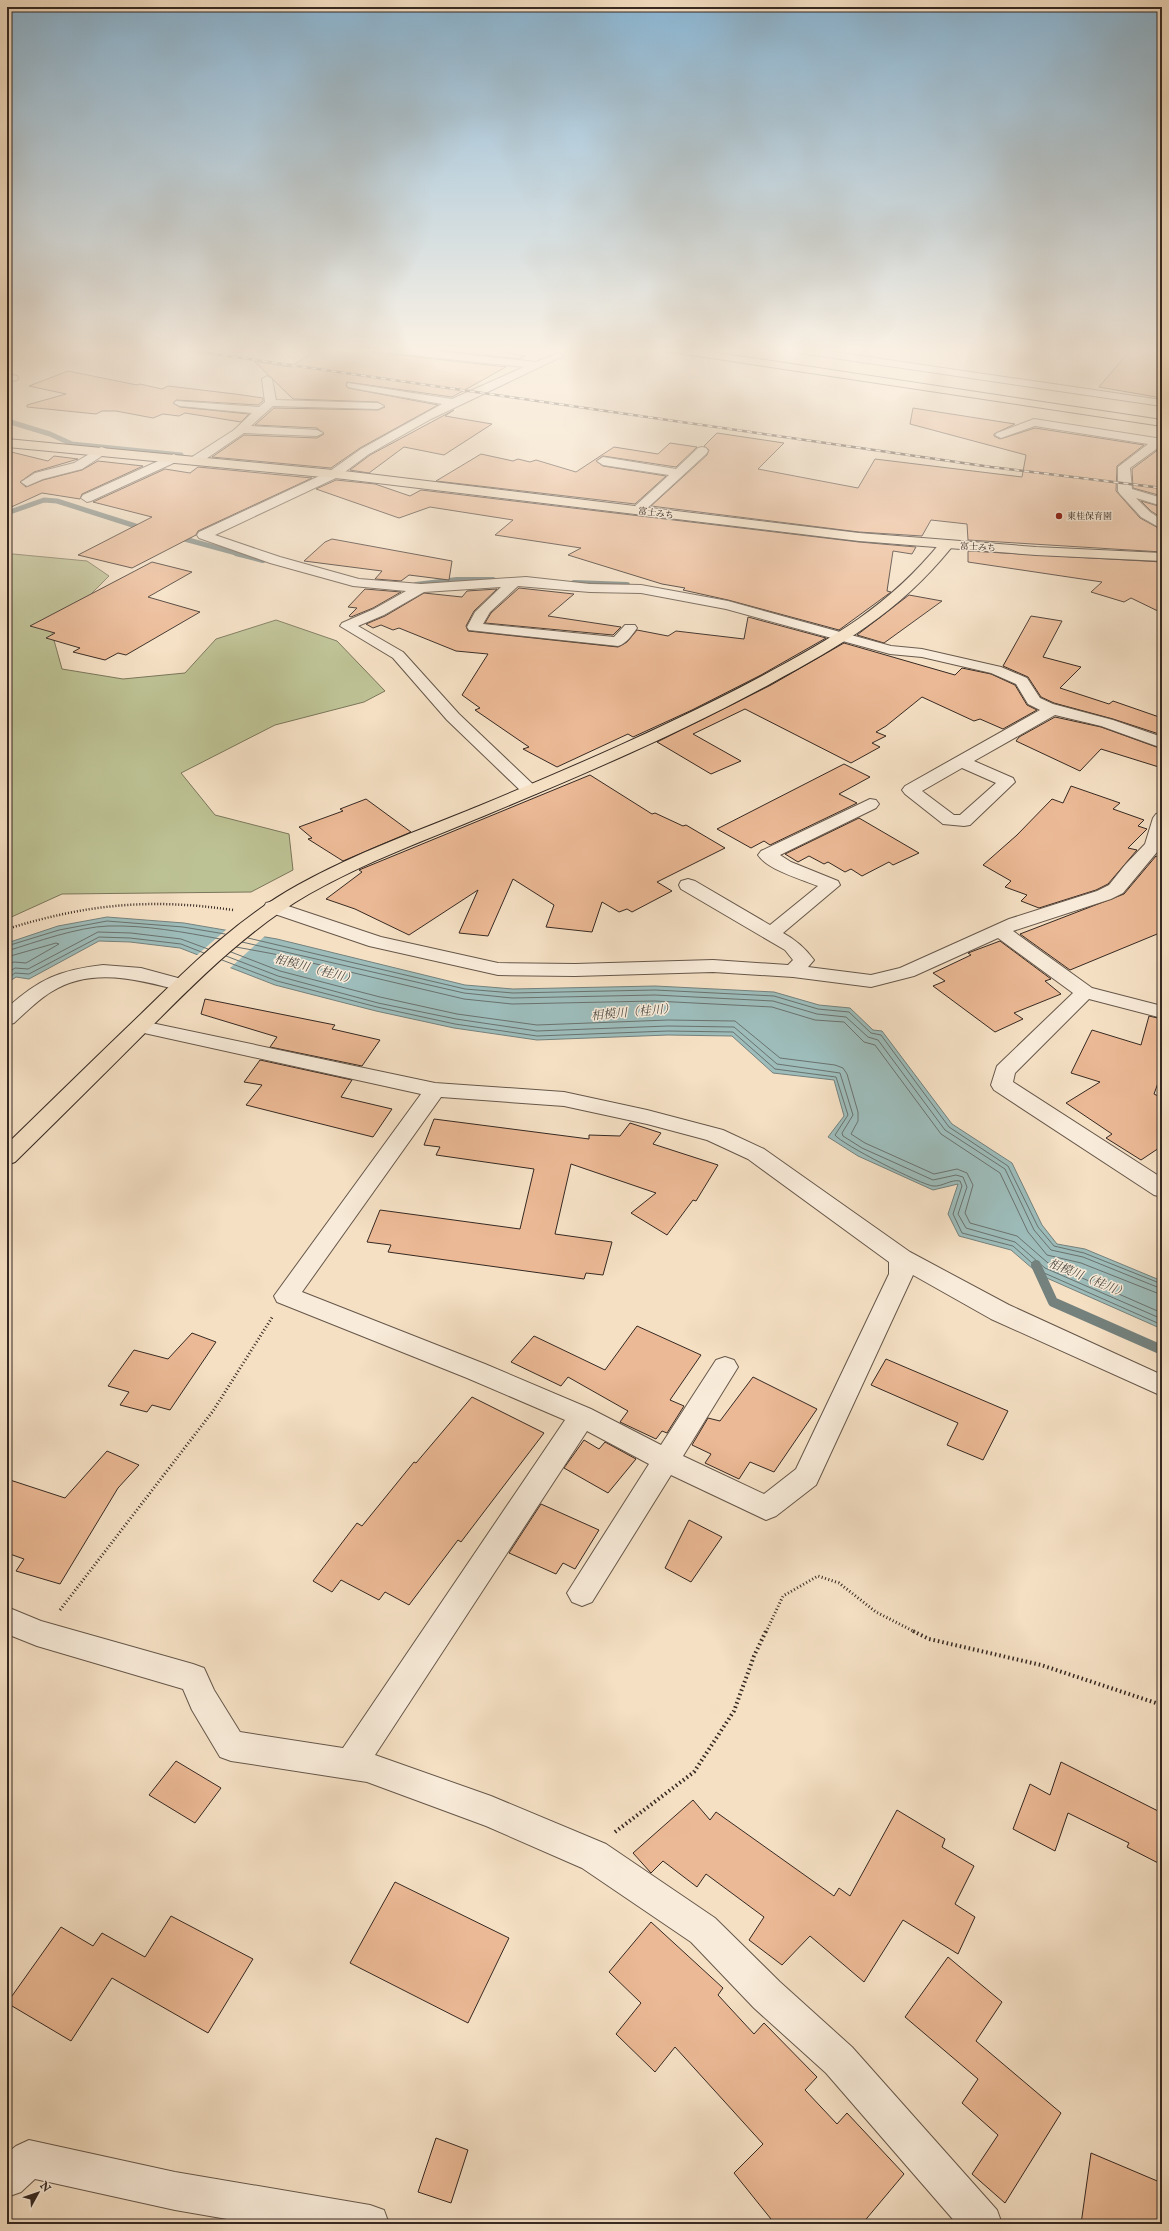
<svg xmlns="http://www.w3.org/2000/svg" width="1169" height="2231" viewBox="0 0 1169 2231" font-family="'IM FELL English','Noto Serif JP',serif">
  <rect width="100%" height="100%" fill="#f5e0c4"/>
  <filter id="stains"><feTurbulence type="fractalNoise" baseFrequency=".005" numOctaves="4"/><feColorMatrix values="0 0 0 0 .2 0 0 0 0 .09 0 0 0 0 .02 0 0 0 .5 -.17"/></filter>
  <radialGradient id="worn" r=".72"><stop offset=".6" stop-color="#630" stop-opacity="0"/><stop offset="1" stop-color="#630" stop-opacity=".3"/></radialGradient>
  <!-- green -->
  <path fill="#bdc294" stroke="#7a765b" d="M13,554L87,561L109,576L52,633L62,669L123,679L185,673L216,639L276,620L337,641L385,691L364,702L275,725L181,773L215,815L289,834L293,870L251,892L62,894L7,919V556Z"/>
  <!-- water -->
  <path fill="#9dbcba" stroke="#74817d" d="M107,917L184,923L277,939L465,985L513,989L655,986L774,992L819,1005L850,1008L873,1030L882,1031L952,1124L1012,1163L1042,1225L1057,1244L1085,1249L1162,1281V1329L1040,1275L1011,1250L959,1236L948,1214L958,1184L933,1190L858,1156L828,1137L844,1116L834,1080L773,1073L732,1036L668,1035L537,1040L454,1028L376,1011L275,985L180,948L130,942L99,941L29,979L16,977L7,983V943L58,926Z"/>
  <!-- pier -->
  <path fill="#f5e0c4" d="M227,929L266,935L229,969L196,956Z"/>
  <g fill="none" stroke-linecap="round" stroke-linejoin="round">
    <!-- shore -->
    <g stroke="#6a726e" stroke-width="1">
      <path d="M248,938L465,989L513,993L655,990L774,996L818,1009L849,1012L871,1033L881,1035L949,1127L1008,1166L1038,1227L1054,1246L1084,1253L1162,1284"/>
      <path d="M242,942L464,993L512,998L655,995L773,1001L817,1014L846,1017L868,1037L878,1040L945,1130L1005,1169L1034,1230L1051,1250L1083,1257L1162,1289"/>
      <path d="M7,946L59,930L107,921L183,927L225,934"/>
      <path d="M236,947L274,954L464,999L512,1004L655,1001L772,1007L815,1020L844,1022L864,1042L875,1045L941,1134L1000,1173L1028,1232L1047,1255L1081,1263L1162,1295"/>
      <path d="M7,951C36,942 78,927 108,926C145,925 184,932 220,939"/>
      <path d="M231,952L280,971L380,997L457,1014L537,1025L668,1020L735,1021L780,1058L835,1065L843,1068L847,1074L858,1112V1121L851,1134L865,1143L934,1174L957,1169L967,1173L973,1185L965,1213L970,1223L1017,1236L1048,1263L1162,1313"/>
      <path d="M226,956L278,976L378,1003L456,1019L537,1031L668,1026L734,1027L777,1064L840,1073L853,1115L842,1133L843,1136L862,1148L933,1180L956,1175L963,1177L967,1187L958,1214L966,1228L1015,1242L1045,1268L1162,1319"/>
      <path d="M7,957L56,943L59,944L26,963L14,962L7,965"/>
      <path d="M222,960L277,981L377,1007L455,1024L537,1036L668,1031L733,1032L775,1069L836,1077L848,1115L835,1135C841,1144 922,1185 933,1186C942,1187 951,1179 960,1181L962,1186L953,1214L962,1233L1013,1246L1042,1272L1162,1325"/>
      <path d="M7,973L15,968L28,969L98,932L131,933L181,939L208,949"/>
      <path d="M7,979L15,973L29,974L99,937L130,938L181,944L204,953"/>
    </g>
    <!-- stream-far2 -->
    <g stroke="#74817d" stroke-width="5">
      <path d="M7,421L50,434L72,444L181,455"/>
      <path d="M7,513L44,500L57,501L145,529"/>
      <path d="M177,537L240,554"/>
    </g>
    <!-- stream-far1 -->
    <g stroke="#74817d" stroke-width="6">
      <path d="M236,553L263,560"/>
      <path d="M574,583L627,585"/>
      <path d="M416,585L457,580H493"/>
    </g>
    <!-- stream -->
    <path stroke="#74817d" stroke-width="10" d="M1036,1265L1053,1302L1162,1350"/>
  </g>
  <!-- building -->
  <g fill="#ebb995" stroke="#362922">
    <path d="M310,348H366L372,352L506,367L452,397L347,382L346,386L348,388L438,405L360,448L331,468L212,457L244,435L317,438L324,434L317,428L255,425L274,408L378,410L385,407L378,402L293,399L254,361L290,367L309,355Z"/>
    <path d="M417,348H484L525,356L519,359Z"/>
    <path d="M1132,348L1162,350V398L1099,387Z"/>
    <path d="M68,371L137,385L140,384L162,389L168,386L235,394L263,398V401L258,405L176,400L173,403L180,407L249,414L241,422L185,413L179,416L163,414L153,418L116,411H102L96,414L27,407V405L66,394L29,386Z"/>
    <path d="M913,408L1015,424L994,434V436L1000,439L1035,428L1144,445L1117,466L1116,491L1140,518L1162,530V552L968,540L967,524L931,520L922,536L859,532L651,506L707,455L709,450L704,446L717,433L784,443L758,469L858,488L875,459L1022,477L1026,455L910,424Z"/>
    <path d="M454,410L445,416L492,424L444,455L404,447L369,473L350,470L370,455Z"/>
    <path d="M670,443L697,447L676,467L603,456L596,461L603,466L666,476L635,504L436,481L481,454L513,461L518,459L530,462L536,460L576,472L614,447L658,454Z"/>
    <path d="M1159,449L1162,450V496L1133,488L1132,469Z"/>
    <path d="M7,451L48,461L54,456L78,459L34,472L20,482L26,487L43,480L82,470L98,461L143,466L82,494L80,499L42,493L7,509Z"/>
    <path d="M198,467L312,478L198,531L196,535L132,568L78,555L152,517L93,502L165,469L190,473Z"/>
    <path d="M336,480L375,484L410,496L421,490L859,542L916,547L912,554L893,551L887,591L891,592L839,630L728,600L683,590L685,588L662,584L568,555L581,548L495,535L513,520L430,507L399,518L316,489Z"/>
    <path d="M1141,501L1162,507V518L1151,511Z"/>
    <path d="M332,539L452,561L449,580L409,575L401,581L375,579L382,571L304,561L325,542Z"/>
    <path d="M968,551L1162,562V613L1131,598L1124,602L1091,592L1102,582L968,562Z"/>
    <path d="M152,562L192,572L148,597L200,612L126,655L118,653L105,660L73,652L80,648L46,638L55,633L30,626Z"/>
    <path d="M519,588L574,594L548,616L621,627L613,635L485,623L491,613Z"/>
    <path d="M365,589L401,592L373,608L351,617L349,616L357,608L348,607Z"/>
    <path d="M497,589L474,611L466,626L468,631L618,647L627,642L637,630L668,636L676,631L744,639L748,617L826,638L761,675L692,710L633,737L628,734L557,767L523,749L529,747L475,710L480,708L462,695L488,654L456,651L399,628L393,630L381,625L373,628L366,624L385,616L424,593L462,597L467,591Z"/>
    <path d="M909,595L942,601L884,643L857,635Z"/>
    <path d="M1031,616L1062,621L1043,657L1081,667L1060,688L1109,704L1113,701L1162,718V735L1113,719L1054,703L1041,697L1028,677L1003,666Z"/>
    <path d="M844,643L955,675L962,668L991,674L1015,685L1027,705L1037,710L1003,729L980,719L974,721L922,697L886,726L876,732L886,736L872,743L880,747L851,763L745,709L693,734L741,761L711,774L657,742L771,685Z"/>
    <path d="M1055,717L1101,727L1162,749V768L1101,749L1080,771L1016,741L1019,737Z"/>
    <path d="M844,764L870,777L839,794L857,803L845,809L770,845L764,841L751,848L717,829Z"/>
    <path d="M590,775L652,814L655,813L683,826L686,825L725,848L657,882L672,891L632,912L627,909L619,912L602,902L592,932L546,927L554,905L513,879L488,936L459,933L478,890L409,935L355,909L326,899L362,872L359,870Z"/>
    <path d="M1071,786L1120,803L1113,809L1144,820L1138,826L1147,829L1128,848L1137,850L1108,884L1096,890L1039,908L1021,901L1027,895L1005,887L1011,881L983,865L1017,835L1052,799L1063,803Z"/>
    <path d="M366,799L411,832L343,861L308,839L312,838L299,827L343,811L340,809Z"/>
    <path d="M859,818L919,853L893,865L889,862L862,876L851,869L845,872L828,862L824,864L809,856L798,862L785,854Z"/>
    <path d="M1156,856L1162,858V932L1070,970L1020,934L1124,894Z"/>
    <path d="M1000,941L1051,979L1045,981L1061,994L1014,1013L1023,1019L995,1032L933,986L945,981L933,973L971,955L968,953Z"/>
    <path d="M205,999L335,1025L332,1029L380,1040L362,1066L270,1047L277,1037L201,1014Z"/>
    <path d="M1149,1016L1162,1019V1072L1154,1094L1162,1098V1146L1141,1160L1106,1138L1112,1134L1066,1103L1100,1082L1071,1073L1092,1030L1141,1045Z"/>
    <path d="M260,1060L352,1080L341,1097L392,1109L373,1137L246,1105L262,1085L244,1082Z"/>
    <path d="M434,1119L589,1139V1135L620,1136L630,1123L661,1133L653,1144L718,1165L696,1201L693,1200L667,1235L631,1213L656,1193L571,1164L555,1234L612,1242L603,1275L586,1273L584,1279L388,1252L391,1245L367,1242L380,1210L520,1229L534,1169L436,1155L440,1147L424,1145Z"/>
    <path d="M637,1326L701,1355L670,1400L684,1406L667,1433L662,1431L656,1439L620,1422L628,1411L568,1377L561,1386L511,1362L534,1336L605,1370Z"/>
    <path d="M192,1333L216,1342L170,1410L152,1405L147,1412L120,1405L129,1392L108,1386L134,1350L168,1359Z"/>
    <path d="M886,1359L1008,1411L983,1460L947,1445L958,1423L871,1385Z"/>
    <path d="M753,1377L817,1409L774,1472L750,1462L739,1479L705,1463L711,1454L692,1445L708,1418L720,1421Z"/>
    <path d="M472,1397L544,1433L461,1542L458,1540L409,1605L385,1592L379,1600L341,1580L332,1592L313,1581L357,1523L362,1526L414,1462L416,1463Z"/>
    <path d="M584,1440L599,1449L605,1442L636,1459L608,1493L564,1468Z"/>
    <path d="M107,1451L139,1465L118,1488L60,1584L16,1571L24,1559L7,1553V1479L65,1498Z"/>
    <path d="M541,1504L599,1530L575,1569L563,1563L556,1574L509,1553Z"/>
    <path d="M689,1520L722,1537L691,1582L665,1568Z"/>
    <path d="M176,1761L221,1788L195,1823L149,1795Z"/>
    <path d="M1061,1762L1162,1813V1865L1127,1847L1129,1843L1068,1813L1055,1851L1013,1829L1030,1784L1050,1795Z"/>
    <path d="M693,1800L710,1820L716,1812L834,1896L839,1888L850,1896L897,1810L945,1839L942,1847L974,1866L955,1904L975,1917L958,1954L903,1920L864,1982L810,1936L782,1965L749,1940L764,1917L706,1874L697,1887L663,1861L651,1873L633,1853Z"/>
    <path d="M395,1882L509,1938L468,2023L350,1963Z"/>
    <path d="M171,1916L253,1959L208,2033L112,1978L71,2041L7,2003L61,1927L93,1946L102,1933L145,1957Z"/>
    <path d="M651,1922L723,1988L718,1995L754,2034L764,2023L817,2077L805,2090L837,2124L847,2113L904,2174L862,2224H775L734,2173L763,2144L675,2047L655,2072L616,2034L641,2003L609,1972Z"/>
    <path d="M948,1957L1002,2002L976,2041L1061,2113L1005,2203L972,2174L998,2135L962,2103L978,2079L905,2017Z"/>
    <path d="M436,2138L468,2150L451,2203L418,2192Z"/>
    <path d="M1091,2153L1162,2183V2224H1081Z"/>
  </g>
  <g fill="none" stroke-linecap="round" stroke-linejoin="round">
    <!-- minor-tunnel -->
    <path stroke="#cfbba4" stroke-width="12" stroke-dasharray="12 6" stroke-linecap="butt" d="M558,356L577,348"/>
    <!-- minor casing -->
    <g stroke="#66574a" stroke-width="2">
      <g id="minor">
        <path d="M367,348H402L536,362L558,353L563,356L431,419L369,454L338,477L215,535L280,557L359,579L421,584L526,577L590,584L641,585L728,601L891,646L922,649L1001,667L1027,678L1040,698L1053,704L1113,720L1162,737V748L1101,726L1055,715L974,761L1013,778L1015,782L970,825L964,826L943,824L905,794L902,790L905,786L1040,710L1028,704L1016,684L991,673L922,657L890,654L726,609L641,593L590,592L518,586L490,612L483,624L614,637L625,625H635L637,628C632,635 626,644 618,646L469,630L467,627L475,612L501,587L424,592L384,615L358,626L403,652L459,714L539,790L536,794H524L447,720L393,658L340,626L342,623L374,609L406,591L353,586L270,563L199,538L197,535L199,532L330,471L361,449L442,404L352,388L348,387L347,385L348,383L452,399L524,367L372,351ZM962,768L996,783L960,815H954L922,791Z"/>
        <path d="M781,348H807L1162,400V406L786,351Z"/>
        <path d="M13,375L17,376L18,378L17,380L7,382V376Z"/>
        <path d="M267,376L272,379L276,400L378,403L384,406L378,409L273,406L251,426L317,430L323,433L317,436L244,433L200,463H192L190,460L192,457L234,430L252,413L180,406L174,403L176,401L259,407L265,402L262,379Z"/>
        <path d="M1034,419L1156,438L1162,436V445L1130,468L1132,489L1162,498V506L1136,498L1150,512L1162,520V529L1141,517L1120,494L1118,491V467L1148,444L1035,426L1001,438L995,435L997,433Z"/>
        <path d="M101,447L105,448L107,451L105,454L82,469L43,479L27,486L21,482L35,473L74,463Z"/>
        <path d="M702,447L706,448L708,451L706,454L642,513L638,514L632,510L634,507L669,475L603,465L597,461L603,457L676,469L698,448Z"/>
        <path d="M174,454L180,458L178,461L91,501L87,502L81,498L83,495Z"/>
        <path d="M870,799L876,800L879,804L876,808L780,855L791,862L838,881L840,885L783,933C796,940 805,948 814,960L808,967L871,975L900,968L1009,919L1097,891L1109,885L1125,865L1145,844L1153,818L1156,814L1162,813V846L1123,893L1111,899L1013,931L1092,988L1162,1006V1018L1089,999L1015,1073L1013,1082L1162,1178V1197L1154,1195L994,1090L991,1085L997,1066L1073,993L998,938L914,976L871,987L793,977L713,972L575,976L498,975L369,946L266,911L264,907L266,903L273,901L381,937L498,963L575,964L713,960L788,965L793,960L785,950L681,889L679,885L681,881L688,879L695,881L770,925L818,886C801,879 768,870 758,855L761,851Z"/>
        <path d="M103,965L141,968L189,981L192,985L189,989L182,991C140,980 92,966 51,992C38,1000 26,1012 14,1023L7,1025V1008C39,979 60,970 103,965Z"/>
        <path d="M142,1021L435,1083L564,1092L647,1110L723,1130L764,1149L910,1252L1009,1305L1162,1375V1396L991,1319L913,1275L816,1485L776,1516L766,1520L671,1475L592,1602L582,1606L572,1602L567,1593L649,1464L587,1431L375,1755L491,1796L606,1844L715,1918L780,1982L852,2047L997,2210L1002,2224H957L826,2073L754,2008L691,1942L582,1868L486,1826L367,1782L231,1761L220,1757L192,1710L183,1689L37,1646L7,1634V1607L41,1621L193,1664L204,1668L214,1690L240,1732L343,1748L565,1420L467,1378L277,1302L274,1296L421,1094L135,1031L132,1027L135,1023ZM441,1097L564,1106L647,1124L707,1140L748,1159L889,1262V1274L796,1469L764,1494L683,1456L738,1367L734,1360L725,1357L716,1360L661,1445L591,1409L485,1364L302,1292Z"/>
        <path d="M29,2140L175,2172L370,2205L384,2210L389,2224H256L175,2210L35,2179L21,2192L7,2197V2153L16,2146Z"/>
      </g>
    </g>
    <!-- major casing -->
    <g stroke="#362922" stroke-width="2">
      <path id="major" d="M946,541L953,545L951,548C897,614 843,644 770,684C678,734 582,775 486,815C426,840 365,862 309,894C250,928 200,978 152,1026C107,1071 61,1117 15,1162L7,1165V1144C52,1100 96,1057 141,1014C189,967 238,918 298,885C355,853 418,831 479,806C575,766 670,725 762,676C834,637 888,607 941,542Z"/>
    </g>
    <!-- highway casing -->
    <g stroke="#362922" stroke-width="2">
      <g id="highway">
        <path d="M659,348H685L1162,420V426L664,351Z"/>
        <path d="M7,439L344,471L859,533L1036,547L1162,553V561L1036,555L859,541L344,479L7,447Z"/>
      </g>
    </g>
    <!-- path-far2 -->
    <path stroke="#362922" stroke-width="2.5" stroke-dasharray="1 2" stroke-linecap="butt" d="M7,929C87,904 150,898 233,910"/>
    <!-- path-far1 -->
    <g stroke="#362922" stroke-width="3" stroke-dasharray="1 2.5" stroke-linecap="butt">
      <path d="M60,1610L213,1411L273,1316"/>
      <path d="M766,1632L783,1596L818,1576L839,1583L876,1612L915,1632"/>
    </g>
    <!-- path -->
    <g stroke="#362922" stroke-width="4" stroke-dasharray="1.5 3" stroke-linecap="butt">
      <path d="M913,1631L929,1639L1041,1665L1162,1705"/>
      <path d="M615,1832L694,1772L734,1711L754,1656L766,1631"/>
    </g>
    <!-- minor -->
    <use href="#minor" fill="#f8ebd9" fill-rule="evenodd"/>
    <!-- major -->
    <use href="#major" fill="#f5e0c4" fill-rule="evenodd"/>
    <!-- highway -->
    <use href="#highway" fill="#f5e0c4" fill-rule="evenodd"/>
    <!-- rail casing -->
    <g stroke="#362922" stroke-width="2.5">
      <path id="rail" d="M173,348L991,467L1162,488"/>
    </g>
    <!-- rail -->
    <use href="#rail" stroke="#f8ebd9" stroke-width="1.5" stroke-dasharray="5" stroke-linecap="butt"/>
  </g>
  <!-- sky -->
  <linearGradient id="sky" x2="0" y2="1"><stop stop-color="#8ab7d6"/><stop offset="0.53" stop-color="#faf1e4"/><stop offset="1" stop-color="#faf1e4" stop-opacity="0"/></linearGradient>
  <rect width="1169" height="660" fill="url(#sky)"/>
  <!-- markers -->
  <circle fill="#8f2418" stroke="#f8ebd9" stroke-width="1.5" cx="1059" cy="516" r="4"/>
  <g text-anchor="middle" stroke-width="3" stroke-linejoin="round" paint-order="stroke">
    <!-- far-street labels -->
    <g font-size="9" fill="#362922" stroke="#f8ebd9">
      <text transform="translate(656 513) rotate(8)" y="3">富士みち</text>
      <text transform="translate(978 547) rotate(4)" y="3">富士みち</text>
    </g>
    <!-- far-poi labels -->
    <g font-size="9" fill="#362922" stroke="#f8ebd9" text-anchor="start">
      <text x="1067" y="519">東桂保育園</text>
    </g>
    <!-- water labels -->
    <g font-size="12" font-style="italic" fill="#504e48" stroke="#f8ebd9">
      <text transform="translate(315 969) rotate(15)" y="4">相模川（桂川）</text>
      <text transform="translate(633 1012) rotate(-5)" y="4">相模川（桂川）</text>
      <text transform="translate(1088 1278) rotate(22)" y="4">相模川（桂川）</text>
    </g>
  </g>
  <!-- margin -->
  <rect width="1169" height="2231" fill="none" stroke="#f5e0c4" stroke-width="24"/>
  <rect x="8" y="8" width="1153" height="2215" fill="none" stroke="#362922" stroke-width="2"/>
  <rect x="12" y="12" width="1145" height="2207" fill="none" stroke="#362922"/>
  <!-- north arrow -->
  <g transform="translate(38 2193) rotate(50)" stroke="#f8ebd9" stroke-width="3" paint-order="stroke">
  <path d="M0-3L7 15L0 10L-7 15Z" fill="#362922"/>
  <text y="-6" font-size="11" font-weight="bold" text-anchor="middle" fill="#362922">N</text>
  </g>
  <rect width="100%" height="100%" filter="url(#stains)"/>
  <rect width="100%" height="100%" fill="url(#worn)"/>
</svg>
